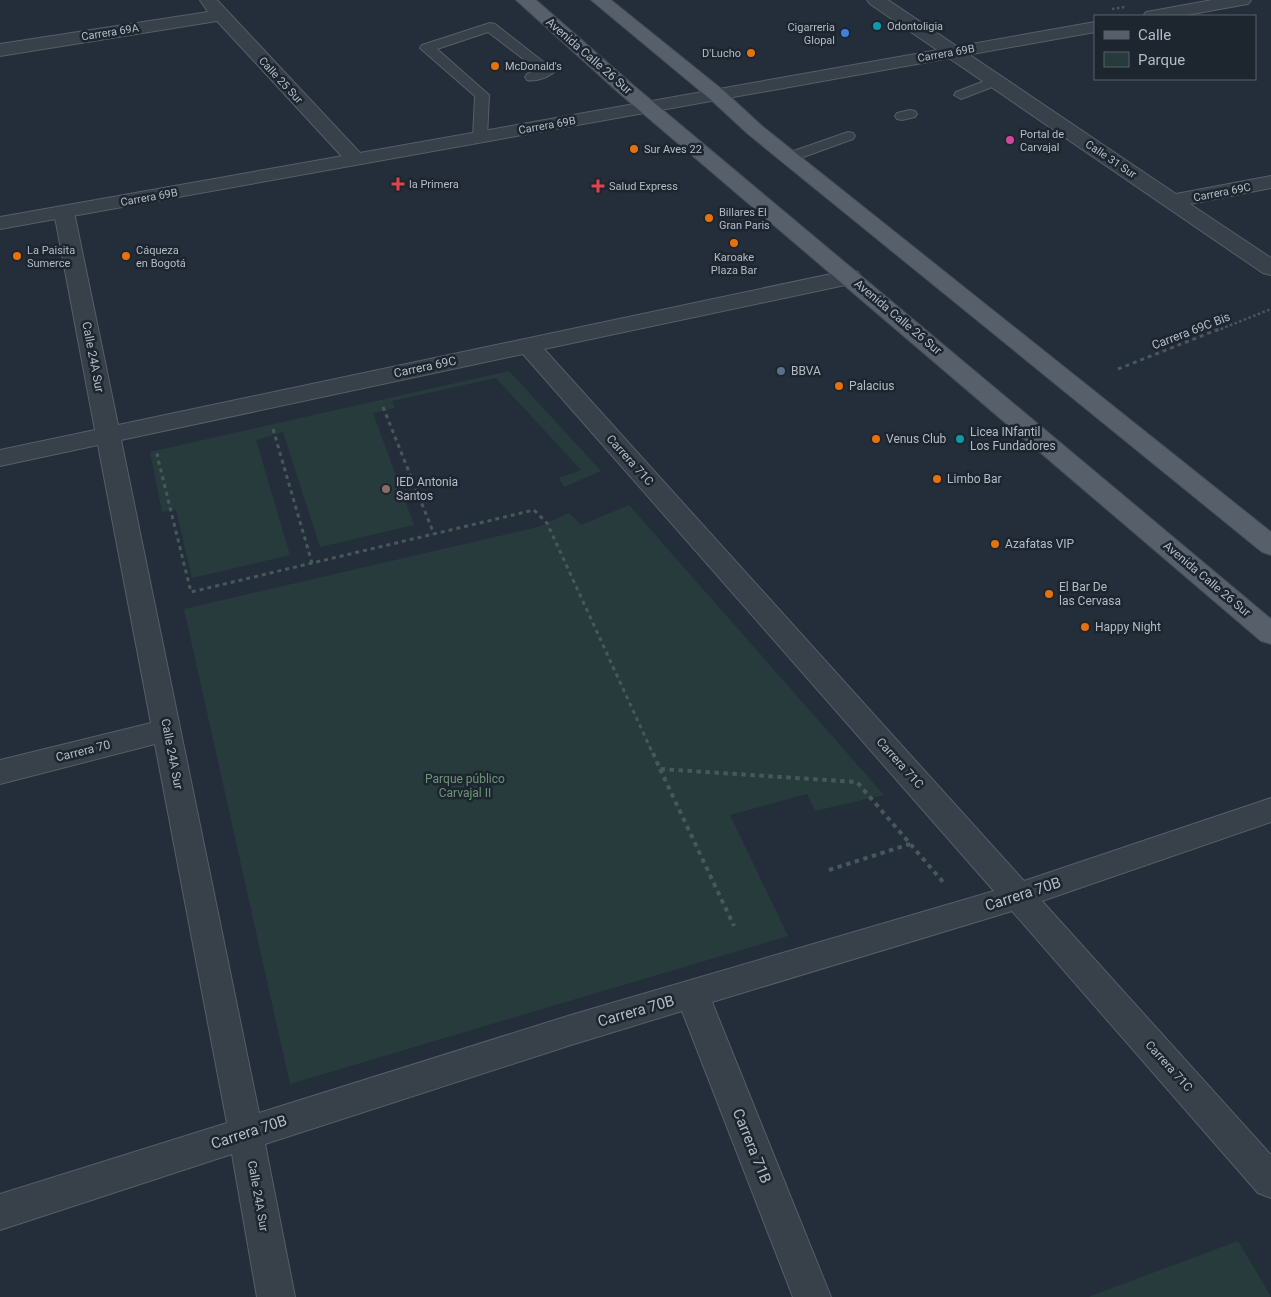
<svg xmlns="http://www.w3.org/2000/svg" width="1271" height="1297" viewBox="0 0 1271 1297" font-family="Roboto,sans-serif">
  <rect width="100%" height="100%" fill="#242e3a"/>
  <!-- green -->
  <g fill="#273b3c">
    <path d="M509,371L601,471L564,487L559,478L581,470L496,378L392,401L395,408L373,413L414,525L320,547L283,432L256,440L290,555L192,578L176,510L162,512L150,452Z"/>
    <path d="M629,505L884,795L815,811L807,794L730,815L788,936L290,1084L184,609L538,527L569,513L581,525Z"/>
    <path d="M1238,1241L1271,1297H1088Z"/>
  </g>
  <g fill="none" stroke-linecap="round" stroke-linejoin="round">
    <!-- service casing -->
    <g stroke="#565e68" stroke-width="2">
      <g id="service">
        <path d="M490,23L495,24L555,71C549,77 536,82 527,80L525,77L527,74L538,70L488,32L437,49L489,95L487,137L485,140H475L473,137L475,96L420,48L422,45Z"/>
        <path d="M995,77L1002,81L1000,84L961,99L954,95L956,92Z"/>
        <path d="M910,110L915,111L917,114L915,117L902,120L897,119L895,116L897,113Z"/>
        <path d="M848,132L853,133L855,136L853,139L795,160H785L783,157L785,154Z"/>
      </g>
    </g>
    <!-- minor casing -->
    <g stroke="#565e68" stroke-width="2">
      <g id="minor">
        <path d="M200,0H217L362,155L365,159L362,163L355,165L348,163L217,21L0,56V44L208,12Z"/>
        <path d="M867,0H888L1176,194L1271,176V188L1190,204L1271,258V275L1263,273L870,4Z"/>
        <path d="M64,206L71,208L74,212L118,425L850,270L858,272L861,277L858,282L850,284L544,349L1024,881L1271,798V822L1042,901L1271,1155V1198L1258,1193L1012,911L712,1002L831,1297H793L682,1011L571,1045L265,1144L295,1297H257L232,1154L0,1230V1194L227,1123L155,744L0,784V760L151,723L98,445L0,466V450L95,430L54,212L57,208ZM523,354L994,891L571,1015L259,1113L121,440Z"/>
      </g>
    </g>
    <!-- tertiary casing -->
    <g stroke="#565e68" stroke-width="2">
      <g id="tertiary">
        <path d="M1212,0H1251L1248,4L1242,5L1181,16H1143L1146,12L1152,11Z"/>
        <path d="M1095,22V32L0,229V217Z"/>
      </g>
    </g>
    <!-- primary casing -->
    <g stroke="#414953" stroke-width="2">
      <g id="primary">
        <path d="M516,0H536L633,85L1271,619V644L1261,641L619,93Z"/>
        <path d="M591,0H611L724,91L762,126L1271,532V555L1262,552L748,134L710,99Z"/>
      </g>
    </g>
    <!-- path-far2 -->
    <g stroke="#46585a" stroke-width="2.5" stroke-dasharray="2.5 2.5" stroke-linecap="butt">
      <path d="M1112,9L1125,7"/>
      <path d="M1216,331L1271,309"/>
    </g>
    <!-- path-far1 -->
    <g stroke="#46585a" stroke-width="3" stroke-dasharray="4 4" stroke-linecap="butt">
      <path d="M1118,369L1219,329"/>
      <path d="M383,407L434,534"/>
      <path d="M273,429L312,563"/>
      <path d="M159,455H157L191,592L534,510L547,523L653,754"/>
    </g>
    <!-- path -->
    <g stroke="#46585a" stroke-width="4" stroke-dasharray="4.5 4.5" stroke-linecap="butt">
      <path d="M653,753L660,769L857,782L943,882"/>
      <path d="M660,769L734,926"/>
      <path d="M829,870L910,844"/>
    </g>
    <!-- service -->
    <use href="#service" fill="#38404a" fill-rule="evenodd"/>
    <!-- minor -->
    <use href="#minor" fill="#38404a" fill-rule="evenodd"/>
    <!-- tertiary -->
    <use href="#tertiary" fill="#38404a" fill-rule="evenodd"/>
    <!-- primary -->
    <use href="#primary" fill="#565f6a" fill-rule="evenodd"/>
  </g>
  <!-- markers -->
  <g fill="#0f9aa8" stroke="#1d252f" stroke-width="2">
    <circle cx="877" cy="26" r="5"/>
    <circle cx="960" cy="439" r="5"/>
  </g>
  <circle fill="#3f7fe0" stroke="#1d252f" stroke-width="2" cx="845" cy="33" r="5"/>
  <g fill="#e8710a" stroke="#1d252f" stroke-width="2">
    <circle cx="751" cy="53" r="5"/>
    <circle cx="495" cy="66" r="5"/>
    <circle cx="634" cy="149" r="5"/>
    <circle cx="709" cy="218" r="5"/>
    <circle cx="734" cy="243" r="5"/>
    <circle cx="17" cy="256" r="5"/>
    <circle cx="126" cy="256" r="5"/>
    <circle cx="839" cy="386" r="5"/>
    <circle cx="876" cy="439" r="5"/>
    <circle cx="937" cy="479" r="5"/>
    <circle cx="995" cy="544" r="5"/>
    <circle cx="1049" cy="594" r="5"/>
    <circle cx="1085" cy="627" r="5"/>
  </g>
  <circle fill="#d1479c" stroke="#1d252f" stroke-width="2" cx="1010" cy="140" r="5"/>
  <g fill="#e0444e" stroke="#1d252f" stroke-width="2">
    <path d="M395.5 176.5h5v5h5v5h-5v5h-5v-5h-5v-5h5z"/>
    <path d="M595.5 178.5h5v5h5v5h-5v5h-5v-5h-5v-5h5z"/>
  </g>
  <circle fill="#5c6f8a" stroke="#1d252f" stroke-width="2" cx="781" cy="371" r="5"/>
  <circle fill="#8d6e63" stroke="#1d252f" stroke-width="2" cx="386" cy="489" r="5"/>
  <g text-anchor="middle" stroke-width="5" stroke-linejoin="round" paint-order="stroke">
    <!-- far-poi labels -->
    <g font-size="11" fill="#b3bbc6" stroke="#1d252f" text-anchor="start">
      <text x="887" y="30">Odontoligia</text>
      <text x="835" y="31" text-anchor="end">Cigarreria<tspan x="835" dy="13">Glopal</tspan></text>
      <text x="741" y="57" text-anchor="end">D'Lucho</text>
      <text x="505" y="70">McDonald's</text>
      <text x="1020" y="138">Portal de<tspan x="1020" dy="13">Carvajal</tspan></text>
      <text x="644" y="153">Sur Aves 22</text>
      <text x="409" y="188">la Primera</text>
      <text x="609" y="190">Salud Express</text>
      <text x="719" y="216">Billares El<tspan x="719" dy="13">Gran Paris</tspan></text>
      <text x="27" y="254">La Paisita<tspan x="27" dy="13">Sumerce</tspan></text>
      <text x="136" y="254">Cáqueza<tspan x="136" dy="13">en Bogotá</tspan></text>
      <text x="734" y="261" text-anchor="middle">Karoake<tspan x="734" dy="13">Plaza Bar</tspan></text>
    </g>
    <!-- far-street labels -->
    <g font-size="11" fill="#b3bbc6" stroke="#1d252f">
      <text transform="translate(110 32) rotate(-9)" y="4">Carrera 69A</text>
      <text transform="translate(946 53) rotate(-10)" y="4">Carrera 69B</text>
      <text transform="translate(281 80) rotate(47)" y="4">Calle 25 Sur</text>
      <text transform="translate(547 125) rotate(-10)" y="4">Carrera 69B</text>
      <text transform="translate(1111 159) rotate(34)" y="4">Calle 31 Sur</text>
      <text transform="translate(1222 192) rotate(-11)" y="4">Carrera 69C</text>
      <text transform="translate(149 197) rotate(-10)" y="4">Carrera 69B</text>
    </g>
    <!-- street labels -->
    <g font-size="12" fill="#b3bbc6" stroke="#1d252f">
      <text transform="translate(589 56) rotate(41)" y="4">Avenida Calle 26 Sur</text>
      <text transform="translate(898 317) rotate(40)" y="4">Avenida Calle 26 Sur</text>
      <text transform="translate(1191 331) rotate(-21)" y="4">Carrera 69C Bis</text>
      <text transform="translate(93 357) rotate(79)" y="4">Calle 24A Sur</text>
      <text transform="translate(425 367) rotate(-12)" y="4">Carrera 69C</text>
      <text transform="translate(630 460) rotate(48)" y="4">Carrera 71C</text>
      <text transform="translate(1207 579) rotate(40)" y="4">Avenida Calle 26 Sur</text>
      <text transform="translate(83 751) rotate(-14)" y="4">Carrera 70</text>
      <text transform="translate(172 754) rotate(79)" y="4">Calle 24A Sur</text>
      <text transform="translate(900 763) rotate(48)" y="4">Carrera 71C</text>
      <text transform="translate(1169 1066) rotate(48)" y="4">Carrera 71C</text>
      <text transform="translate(258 1196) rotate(80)" y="4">Calle 24A Sur</text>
    </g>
    <!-- poi labels -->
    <g font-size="12" fill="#b3bbc6" stroke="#1d252f" text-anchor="start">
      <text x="791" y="375">BBVA</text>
      <text x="849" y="390">Palacius</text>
      <text x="970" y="436">Licea INfantil<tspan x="970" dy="14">Los Fundadores</tspan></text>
      <text x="886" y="443">Venus Club</text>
      <text x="947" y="483">Limbo Bar</text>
      <text x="396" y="486">IED Antonia<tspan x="396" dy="14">Santos</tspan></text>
      <text x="1005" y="548">Azafatas VIP</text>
      <text x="1059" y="591">El Bar De<tspan x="1059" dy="14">las Cervasa</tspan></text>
      <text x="1095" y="631">Happy Night</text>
    </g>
    <!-- park labels -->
    <g font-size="12" fill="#6b9674" stroke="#1d252f">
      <text x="465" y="783">Parque público<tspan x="465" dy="14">Carvajal II</tspan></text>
    </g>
    <!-- near-street labels -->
    <g font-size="15" fill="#b3bbc6" stroke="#1d252f">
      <text transform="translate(1023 894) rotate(-18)" y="5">Carrera 70B</text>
      <text transform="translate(636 1011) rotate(-16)" y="5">Carrera 70B</text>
      <text transform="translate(249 1132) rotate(-18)" y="5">Carrera 70B</text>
      <text transform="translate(752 1146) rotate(68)" y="5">Carrera 71B</text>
    </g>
  </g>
  <!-- legend -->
  <rect x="1094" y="15" width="162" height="65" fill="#1d252f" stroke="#59616b"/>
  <rect x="1104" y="31" width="25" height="8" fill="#565f6a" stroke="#59616b"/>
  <text x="1138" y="40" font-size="15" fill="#b3bbc6">Calle</text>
  <rect x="1104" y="52" width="25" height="15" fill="#273b3c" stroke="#59616b"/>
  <text x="1138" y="65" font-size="15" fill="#b3bbc6">Parque</text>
</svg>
